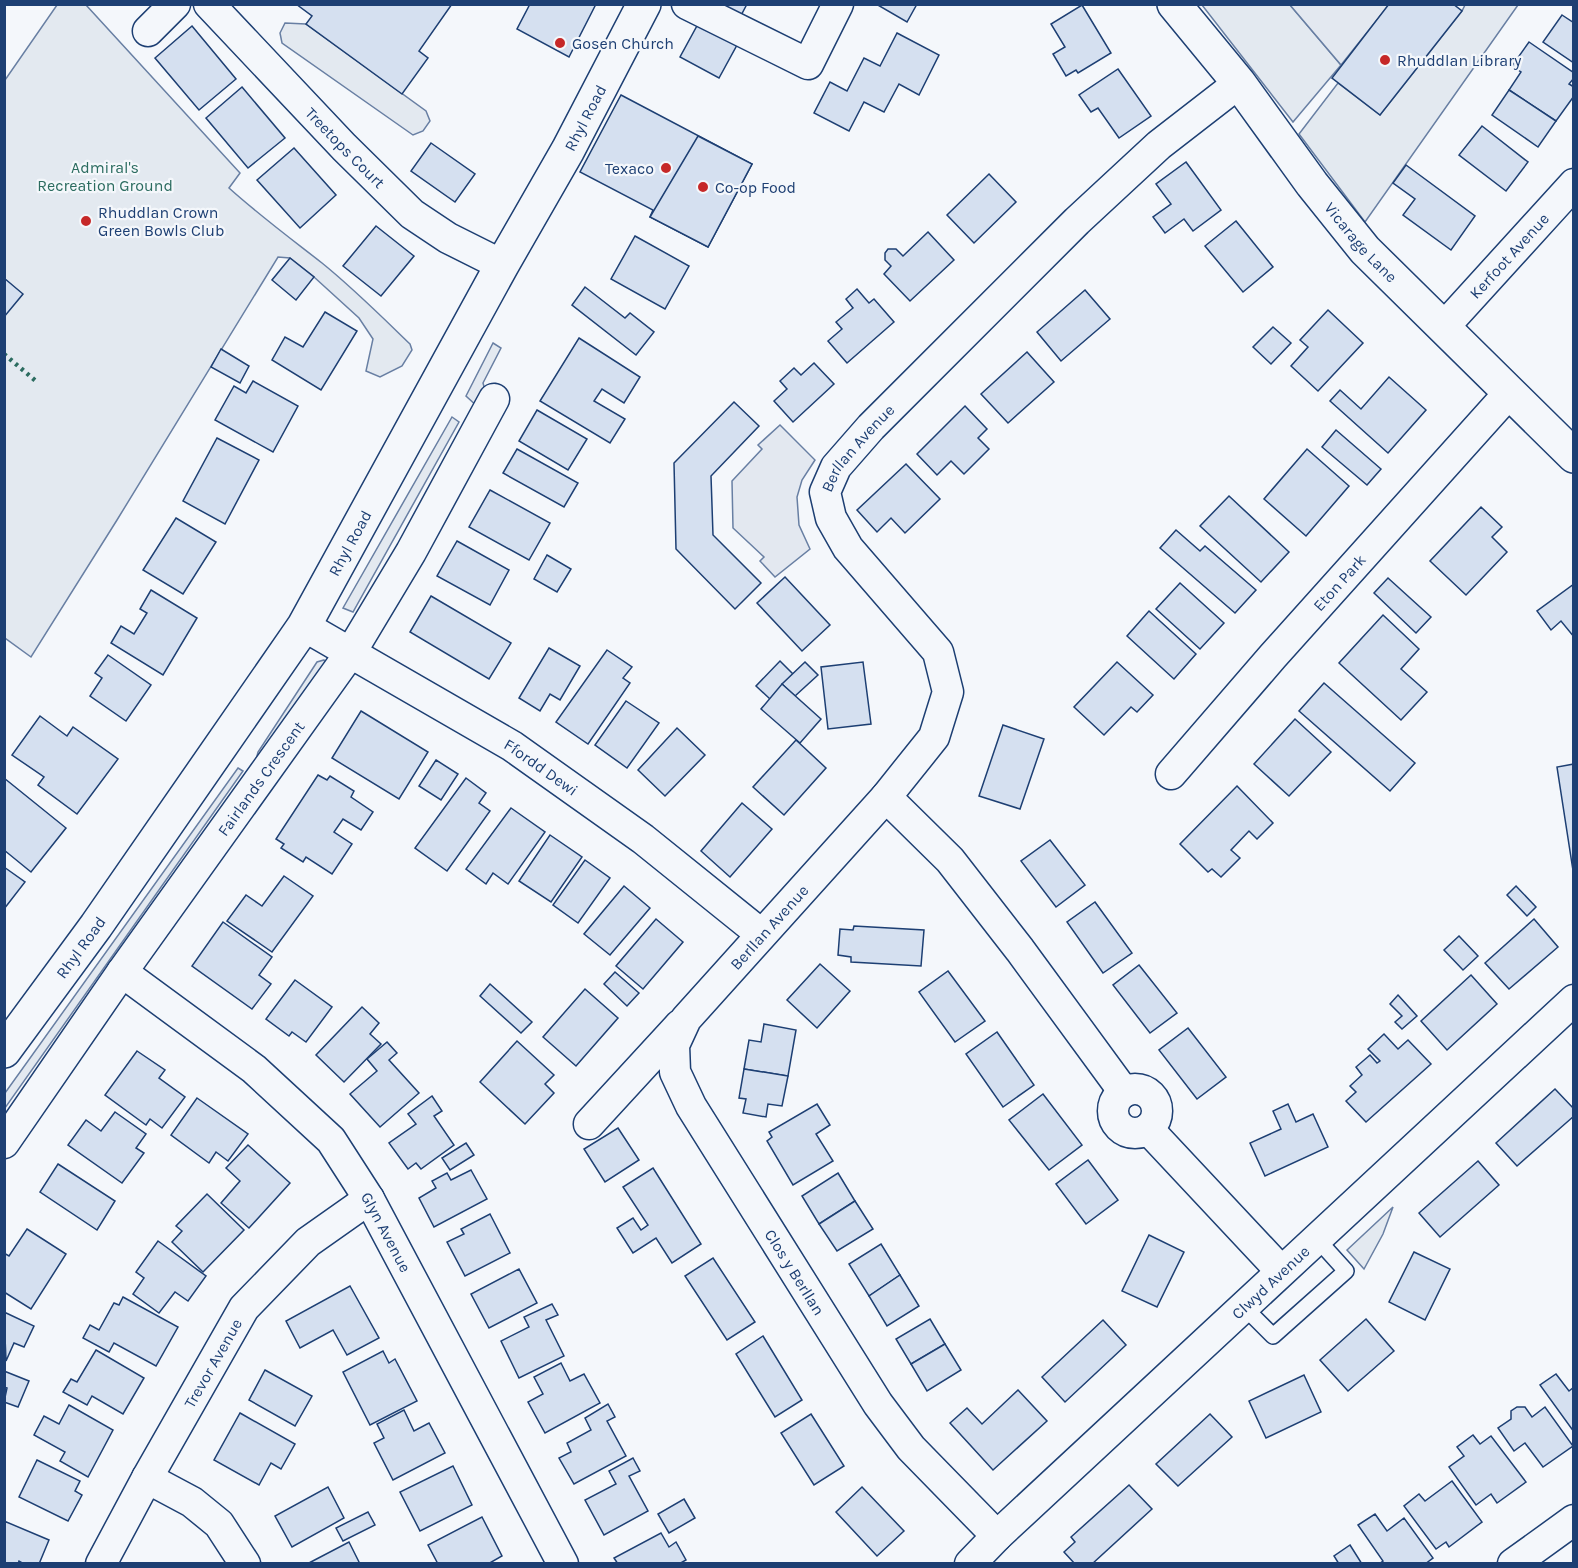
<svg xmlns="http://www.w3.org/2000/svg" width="1578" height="1568" viewBox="0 0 1578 1568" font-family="Karla,sans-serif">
  <rect width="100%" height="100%" fill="#f4f7fb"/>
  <!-- green -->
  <g fill="#e3e9f0" stroke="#687fa3" stroke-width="1.5">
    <path d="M57,5H86L240,173L229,188C259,215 290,238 322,263C353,288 381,316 410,344L412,350L402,366L380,377L366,371L373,339L359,318L314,277L290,258L278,257L117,520L31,657L5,638V80Z"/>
    <path d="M1202,5H1290L1341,65L1293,122Z"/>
    <path d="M1465,5H1518L1365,222L1299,134L1338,83L1380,115L1462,11Z"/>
    <path d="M285,23L306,24L426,111L430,121L423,131L413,135L282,43L280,33Z"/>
    <path d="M493,343L501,348L483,383L487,397L479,408L466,396Z"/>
    <path d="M452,417L459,422L353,612L343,608Z"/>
    <path d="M324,660L327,666L251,779L258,752L317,662Z"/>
    <path d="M238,768L243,771L5,1108V1093Z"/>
    <path d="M1393,1207L1383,1234L1364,1269L1347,1250Z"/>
  </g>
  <!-- parking -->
  <g fill="#e3e8f0" stroke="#687fa3" stroke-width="1.5">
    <path d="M1290,5H1389L1341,65Z"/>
    <path d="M780,425L815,460L802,480L797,497L799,525L810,549L775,577L760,561L764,557L733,528L732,481L762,449L758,445Z"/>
  </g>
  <!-- building -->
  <g fill="#d5e0f0" stroke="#1d3f73" stroke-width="1.5">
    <path d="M296,4H452L419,51L428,58L402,94L306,24L312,16Z"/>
    <path d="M530,4H596L569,57L517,29Z"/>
    <path d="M702,4H747L737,23Z"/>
    <path d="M876,4H917L907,22Z"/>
    <path d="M1389,4H1453L1462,11L1380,115L1332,78Z"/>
    <path d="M1082,5L1111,53L1078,73L1076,70L1066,76L1053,54L1065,47L1051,24Z"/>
    <path d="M1562,15L1574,23V63L1543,42Z"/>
    <path d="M698,24L737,45L719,78L680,57Z"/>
    <path d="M192,26L236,79L199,110L155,58Z"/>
    <path d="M897,33L939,55L919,95L899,84L884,112L864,102L849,131L814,113L830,82L847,91L864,58L880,66Z"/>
    <path d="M1529,42L1574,73V78L1569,84L1574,87V96L1556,121L1509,90L1521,72L1512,66Z"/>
    <path d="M1118,69L1151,116L1119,138L1098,108L1091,112L1079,95Z"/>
    <path d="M242,87L285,138L248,168L206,118Z"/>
    <path d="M1509,90L1556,121L1538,147L1492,115Z"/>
    <path d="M621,95L752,164L708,247L650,217L653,210L580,172Z"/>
    <path d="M1482,126L1528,162L1506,191L1459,155Z"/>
    <path d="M698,136L752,164L708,247L650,217Z"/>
    <path d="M431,143L475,174L455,202L411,171Z"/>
    <path d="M294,148L336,195L300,228L257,180Z"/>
    <path d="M1186,162L1221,210L1193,231L1184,219L1165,233L1153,217L1171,204L1156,184Z"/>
    <path d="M1406,165L1475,216L1451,250L1403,215L1415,199L1393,183Z"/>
    <path d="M989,174L1016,202L974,243L947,215Z"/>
    <path d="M1236,221L1273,267L1243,292L1205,246Z"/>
    <path d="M376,226L414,256L381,296L343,266Z"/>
    <path d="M928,232L954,260L910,301L884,274L891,266L885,260V253L888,249H896L903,256Z"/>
    <path d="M635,236L689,266L665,309L611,279Z"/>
    <path d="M290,258L314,277L296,300L272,280Z"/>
    <path d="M4,278L23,294L4,317Z"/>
    <path d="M585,287L625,318L630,313L654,332L636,355L572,305Z"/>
    <path d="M857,289L869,303L874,299L894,322L847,363L828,341L842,329L836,322L853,308L846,299Z"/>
    <path d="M1085,290L1110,319L1061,361L1037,332Z"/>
    <path d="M1328,310L1363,343L1318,391L1291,366L1308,347L1300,340Z"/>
    <path d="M325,312L357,331L321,390L272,360L285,337L303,347Z"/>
    <path d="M1273,327L1291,343L1271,364L1253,347Z"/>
    <path d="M579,338L640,377L624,403L602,389L594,401L625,419L610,443L540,401Z"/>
    <path d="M221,349L249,366L240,383L211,367Z"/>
    <path d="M1027,352L1054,382L1008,423L981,394Z"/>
    <path d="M814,363L834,384L793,422L774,401L787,389L780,381L794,368L801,375Z"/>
    <path d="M1389,377L1426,410L1388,453L1330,401L1340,390L1361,409Z"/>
    <path d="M253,381L298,406L273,452L215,420L234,386L246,393Z"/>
    <path d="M734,402L759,426L711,476L713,535L761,583L735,609L676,549L674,463Z"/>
    <path d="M965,406L987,429L978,438L989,449L964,474L951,461L937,475L917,454Z"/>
    <path d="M537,410L587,439L568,470L519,441Z"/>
    <path d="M1336,430L1381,469L1367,485L1322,447Z"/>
    <path d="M217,438L259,460L225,524L183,501Z"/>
    <path d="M517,449L578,483L564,507L503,473Z"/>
    <path d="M1307,449L1349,486L1306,536L1264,499Z"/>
    <path d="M906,464L940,499L905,533L891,518L877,532L857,510Z"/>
    <path d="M490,490L550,523L529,560L469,527Z"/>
    <path d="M1229,496L1289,552L1261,582L1200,526Z"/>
    <path d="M1481,507L1502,527L1492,537L1507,552L1466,595L1430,561Z"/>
    <path d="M176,518L216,542L183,594L143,570Z"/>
    <path d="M1176,530L1200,551L1205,546L1256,590L1235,613L1160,548Z"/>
    <path d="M457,541L509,570L490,605L437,576Z"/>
    <path d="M547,555L571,569L557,592L534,579Z"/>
    <path d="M785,577L830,625L802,651L757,603Z"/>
    <path d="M1388,578L1431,617L1416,633L1374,593Z"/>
    <path d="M1180,583L1224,623L1200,649L1156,609Z"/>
    <path d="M1574,584V637L1561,621L1551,630L1537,611Z"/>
    <path d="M151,590L197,618L163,675L111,643L121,626L134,634L147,613L140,609Z"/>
    <path d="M431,596L511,643L489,679L410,632Z"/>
    <path d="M1149,611L1196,654L1174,679L1127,636Z"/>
    <path d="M1383,615L1419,649L1401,669L1427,692L1401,720L1339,663Z"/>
    <path d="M549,648L580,666L560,700L550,694L540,711L519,698Z"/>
    <path d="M607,650L632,667L623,678L630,683L588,744L556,722Z"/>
    <path d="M108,655L151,685L126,721L90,696L102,678L95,673Z"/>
    <path d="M780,661L793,674L770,699L756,686Z"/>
    <path d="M805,662L818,675L795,696L782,684Z"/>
    <path d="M863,662L871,724L828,729L821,667Z"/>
    <path d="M1117,662L1153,695L1137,712L1131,707L1104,735L1074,707Z"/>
    <path d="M1324,683L1415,763L1390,791L1299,711Z"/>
    <path d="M782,684L821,719L800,743L761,709Z"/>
    <path d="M626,701L659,723L627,768L595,745Z"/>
    <path d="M361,711L428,752L399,799L332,758Z"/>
    <path d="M40,716L67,736L73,727L118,759L77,814L38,785L44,777L12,755Z"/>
    <path d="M1295,719L1331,752L1289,796L1254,764Z"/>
    <path d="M1003,725L1044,739L1020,809L979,796Z"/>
    <path d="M677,728L705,755L665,796L638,770Z"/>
    <path d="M796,740L826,768L784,815L753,787Z"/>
    <path d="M436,760L458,774L441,800L419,786Z"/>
    <path d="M1574,764V877L1557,767Z"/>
    <path d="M318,775L327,780L330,776L354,791L351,797L373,812L361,830L343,819L334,832L352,844L332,874L306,857L303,862L281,848L284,844L276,839Z"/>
    <path d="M4,778L66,828L31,872L4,850Z"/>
    <path d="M466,778L486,793L479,803L490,811L447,871L415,848Z"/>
    <path d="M1237,786L1273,823L1257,839L1249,831L1231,850L1240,858L1221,877L1212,869L1208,872L1180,844Z"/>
    <path d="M742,803L772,829L730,877L701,851Z"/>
    <path d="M511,808L545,832L508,884L493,873L486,884L466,869Z"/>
    <path d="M550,835L582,857L551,902L519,881Z"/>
    <path d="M1050,840L1085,885L1056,907L1021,861Z"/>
    <path d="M585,860L610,878L578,923L553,905Z"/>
    <path d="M4,867L25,882L4,909Z"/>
    <path d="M284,876L313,896L272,952L227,921L246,895L262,906Z"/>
    <path d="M624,886L650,908L610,955L584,934Z"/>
    <path d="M1516,886L1536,907L1527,916L1507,895Z"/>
    <path d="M1095,902L1132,953L1103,973L1067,922Z"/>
    <path d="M656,919L683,942L643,989L616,966Z"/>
    <path d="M1534,919L1558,947L1509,989L1485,963Z"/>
    <path d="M223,922L272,957L259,975L271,984L252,1009L192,966Z"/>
    <path d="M854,926L924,930L921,966L851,962V957L838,955L840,929L853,930Z"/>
    <path d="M1459,936L1478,956L1463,970L1444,950Z"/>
    <path d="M820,964L850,991L817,1028L787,1000Z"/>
    <path d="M1139,965L1177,1013L1150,1033L1113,985Z"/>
    <path d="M948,971L985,1021L955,1042L919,992Z"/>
    <path d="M615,972L639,993L627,1006L604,984Z"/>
    <path d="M1471,975L1497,1004L1447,1050L1421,1021Z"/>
    <path d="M295,980L332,1007L306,1042L292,1032L289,1036L266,1019Z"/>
    <path d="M490,984L532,1022L521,1033L480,996Z"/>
    <path d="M585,989L618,1018L576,1066L543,1037Z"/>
    <path d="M1398,995L1417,1016L1402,1029L1395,1022L1402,1016L1390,1004Z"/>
    <path d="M362,1007L379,1023L370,1034L381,1044L344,1082L316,1055Z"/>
    <path d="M764,1024L796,1030L788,1076L744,1069L749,1040L761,1042Z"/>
    <path d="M1188,1028L1226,1077L1197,1099L1159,1050Z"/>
    <path d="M997,1032L1034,1085L1003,1107L966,1054Z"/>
    <path d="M1384,1034L1398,1049L1408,1040L1431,1064L1366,1122L1346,1101L1356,1092L1350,1086L1362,1075L1356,1067L1370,1055L1377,1063L1380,1061L1368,1049Z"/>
    <path d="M517,1041L554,1075L545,1084L554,1093L525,1124L480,1082Z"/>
    <path d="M387,1042L397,1053L389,1060L419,1093L380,1127L350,1094L377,1071L367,1059Z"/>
    <path d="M137,1051L165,1070L159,1078L185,1097L162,1128L150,1119L146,1125L105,1095Z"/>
    <path d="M744,1069L788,1076L782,1106L768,1104L766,1117L743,1113L746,1099L739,1098Z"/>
    <path d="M1555,1089L1574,1109V1116L1517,1166L1496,1143Z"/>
    <path d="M1043,1094L1082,1145L1049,1170L1009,1120Z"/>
    <path d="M432,1096L442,1111L434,1116L454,1145L421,1169L416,1163L408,1169L389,1143L416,1124L408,1114Z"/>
    <path d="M197,1098L248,1134L228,1161L216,1152L209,1163L171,1135Z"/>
    <path d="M817,1104L830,1125L816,1134L833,1161L793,1185L767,1141L772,1137L769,1132Z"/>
    <path d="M1288,1104L1296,1122L1313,1114L1328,1147L1265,1176L1250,1143L1281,1129L1273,1111Z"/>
    <path d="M115,1112L146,1134L136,1148L144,1153L122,1183L68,1145L86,1120L101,1131Z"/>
    <path d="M618,1128L639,1160L605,1182L584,1149Z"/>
    <path d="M466,1143L474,1155L450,1170L442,1158Z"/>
    <path d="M248,1145L290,1183L249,1228L221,1203L240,1181L226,1168Z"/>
    <path d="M1088,1160L1118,1200L1086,1224L1056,1184Z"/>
    <path d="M1478,1161L1499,1185L1440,1237L1419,1213Z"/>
    <path d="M58,1164L115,1201L97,1230L40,1192Z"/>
    <path d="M653,1168L701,1244L672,1263L656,1238L633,1253L617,1228L633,1218L641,1230L648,1225L623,1187Z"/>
    <path d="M471,1170L487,1199L434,1227L419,1198L436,1188L432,1181L447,1173L451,1180Z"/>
    <path d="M838,1173L855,1201L819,1224L802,1196Z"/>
    <path d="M207,1194L244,1230L203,1272L172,1242L182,1231L176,1226Z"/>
    <path d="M855,1201L873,1229L837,1251L819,1224Z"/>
    <path d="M490,1214L510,1253L465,1276L447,1242L464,1234L461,1229Z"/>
    <path d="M27,1229L66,1254L31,1309L4,1292V1253L9,1256Z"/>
    <path d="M1149,1235L1184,1252L1157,1307L1122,1291Z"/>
    <path d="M158,1241L206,1276L188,1301L175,1292L159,1313L133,1294L144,1278L136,1272Z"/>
    <path d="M881,1244L900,1275L869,1296L849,1264Z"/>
    <path d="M1414,1252L1450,1269L1425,1320L1389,1302Z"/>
    <path d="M713,1258L755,1322L727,1340L685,1276Z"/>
    <path d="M519,1269L537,1303L489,1328L471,1294Z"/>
    <path d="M900,1275L919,1306L887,1326L869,1296Z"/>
    <path d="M350,1286L379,1338L347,1355L333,1330L300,1348L286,1321Z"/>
    <path d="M123,1297L178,1327L156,1366L114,1343L109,1352L83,1338L90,1325L99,1330L114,1303L119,1305Z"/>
    <path d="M552,1304L558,1315L546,1320L564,1356L519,1378L501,1341L529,1327L524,1317Z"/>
    <path d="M4,1312L34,1326L24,1347L14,1343L6,1361Z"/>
    <path d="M930,1319L945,1344L911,1364L896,1339Z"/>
    <path d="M1366,1319L1394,1351L1348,1391L1320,1360Z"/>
    <path d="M1103,1320L1126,1345L1065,1402L1042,1377Z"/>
    <path d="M763,1336L802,1400L775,1417L736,1354Z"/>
    <path d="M945,1344L961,1370L927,1391L911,1364Z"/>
    <path d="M96,1350L144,1378L123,1414L92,1396L87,1405L63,1392L71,1379L77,1382Z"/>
    <path d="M383,1351L389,1363L395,1359L417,1401L370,1425L343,1372Z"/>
    <path d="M561,1363L570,1381L584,1374L600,1403L545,1433L528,1402L543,1394L534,1377Z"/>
    <path d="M265,1370L312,1396L295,1426L249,1400Z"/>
    <path d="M4,1371L29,1381L18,1407L4,1402L7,1388L4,1387Z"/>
    <path d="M1556,1374L1569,1391L1574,1387V1432L1540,1385Z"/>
    <path d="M1304,1375L1321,1412L1266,1438L1249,1401Z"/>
    <path d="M1018,1390L1047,1421L993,1470L950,1423L967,1408L982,1424Z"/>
    <path d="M608,1404L615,1417L607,1421L626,1456L574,1484L559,1458L571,1452L567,1443L591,1430L585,1418Z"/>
    <path d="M69,1405L113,1430L88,1477L60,1461L65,1452L34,1435L44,1416L59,1424Z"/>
    <path d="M1517,1407H1525L1532,1417L1545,1407L1573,1446L1543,1467L1525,1443L1514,1451L1498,1428L1511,1419V1411Z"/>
    <path d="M404,1410L414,1431L429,1423L445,1453L393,1480L374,1443L384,1438L377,1424Z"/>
    <path d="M240,1413L295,1444L281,1469L271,1463L259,1485L214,1460Z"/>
    <path d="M811,1414L844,1466L814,1485L781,1433Z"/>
    <path d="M1210,1414L1232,1437L1178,1486L1156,1464Z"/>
    <path d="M1473,1435L1480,1444L1491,1436L1526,1482L1497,1503L1491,1494L1476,1505L1449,1467L1464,1456L1457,1447Z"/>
    <path d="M633,1458L640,1471L629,1476L648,1511L604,1535L585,1500L616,1484L609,1471Z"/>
    <path d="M37,1460L80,1481L75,1491L82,1495L68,1521L19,1497Z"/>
    <path d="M453,1466L472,1505L420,1531L400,1492Z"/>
    <path d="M1452,1481L1482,1522L1449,1547L1446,1542L1436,1549L1404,1506L1419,1494L1425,1501Z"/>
    <path d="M1129,1485L1152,1509L1092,1564H1075L1064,1552L1075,1542L1071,1537Z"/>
    <path d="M328,1487L344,1518L292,1547L275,1516Z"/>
    <path d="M862,1487L904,1531L877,1556L836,1512Z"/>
    <path d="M684,1499L695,1518L669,1533L658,1514Z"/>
    <path d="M368,1512L375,1525L343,1541L336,1528Z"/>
    <path d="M1375,1514L1387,1531L1404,1518L1433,1558L1425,1564H1379L1383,1561L1358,1525Z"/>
    <path d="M482,1517L502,1556L488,1564H438L428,1545Z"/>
    <path d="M4,1521L49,1540L39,1564H24L19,1561L18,1564H4Z"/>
    <path d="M661,1533L669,1547L676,1542L686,1560L679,1564H618L614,1558Z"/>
    <path d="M349,1542L360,1564H307Z"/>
    <path d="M1350,1545L1362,1564H1339L1334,1556Z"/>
  </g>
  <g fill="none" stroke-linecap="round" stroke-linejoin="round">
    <!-- service casing -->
    <g stroke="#1d3f73" stroke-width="18">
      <path id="service" d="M1244,1307L1273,1336L1346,1271L1317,1239"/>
    </g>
    <!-- minor casing -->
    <g stroke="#1d3f73" stroke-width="33">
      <g id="minor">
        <path id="s1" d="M209,4L344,147L412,214L448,238L502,265"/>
        <path d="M687,4L808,64L838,4"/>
        <path d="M148,31L175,4"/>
        <path id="s2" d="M1443,328L1574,184"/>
        <path id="s3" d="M304,626L512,746L643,839L761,934"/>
        <path id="s4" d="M1171,774L1273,656L1510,392"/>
        <path d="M886,797L950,860L1020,950L1124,1092"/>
        <path id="s5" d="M122,972L254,1069L331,1140L369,1199L563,1564"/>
        <circle cx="1135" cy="1111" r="22"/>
        <path d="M589,1124L680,1025"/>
        <path d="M1148,1129L1281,1271"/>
        <path id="s6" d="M4,1143L122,972L351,652L411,552L494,399"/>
        <path d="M147,1478L192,1502L219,1524L245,1564"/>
        <path id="s7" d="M997,1536L911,1448L878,1404L691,1106L675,1072L674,1045L686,1019L886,797L934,737L948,692L938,652L848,548L831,518L825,492L836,467L871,427L1077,221L1159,145L1239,83"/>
        <path id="s8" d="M101,1564L147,1478L244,1308L308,1242L369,1199"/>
        <path id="s9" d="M970,1564L997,1536L1574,1000"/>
        <path d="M1513,1564L1574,1520"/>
      </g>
    </g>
    <!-- tertiary casing -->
    <g stroke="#1d3f73" stroke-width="36">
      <g id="tertiary">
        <path id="s10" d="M1174,4L1239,83L1312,184L1365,250L1574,456"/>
        <path id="s11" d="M4,1051L96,926L304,626L502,265L568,150L644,4"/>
      </g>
    </g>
    <!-- service -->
    <use href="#service" stroke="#f4f7fb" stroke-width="15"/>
    <!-- minor -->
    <use href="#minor" stroke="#f4f7fb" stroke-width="30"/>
    <!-- tertiary -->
    <use href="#tertiary" stroke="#f4f7fb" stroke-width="33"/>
    <!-- hedge -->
    <path stroke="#2c6c60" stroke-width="4.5" stroke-dasharray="3 4.5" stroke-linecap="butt" d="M4,354L37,382"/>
  </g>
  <!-- markers -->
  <g fill="#c62828" stroke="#f4f7fb" stroke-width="2">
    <circle cx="560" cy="43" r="6"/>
    <circle cx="1385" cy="60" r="6"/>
    <circle cx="666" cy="168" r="6"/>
    <circle cx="703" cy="187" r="6"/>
    <circle cx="86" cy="221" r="6"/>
  </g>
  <g text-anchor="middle" stroke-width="4.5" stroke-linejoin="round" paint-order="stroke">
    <!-- poi labels -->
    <g font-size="16" fill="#1d3f73" stroke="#f4f7fb" text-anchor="start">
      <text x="572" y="49">Gosen Church</text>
      <text x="1397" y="66">Rhuddlan Library</text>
      <text x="654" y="174" text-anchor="end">Texaco</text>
      <text x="715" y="193">Co-op Food</text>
      <text x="98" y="218">Rhuddlan Crown<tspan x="98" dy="18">Green Bowls Club</tspan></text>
    </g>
    <!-- street labels -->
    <g font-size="16" fill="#1d3f73" stroke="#f4f7fb">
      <text dy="6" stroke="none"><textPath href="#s11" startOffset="1101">Rhyl Road</textPath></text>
      <text dy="6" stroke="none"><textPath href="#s1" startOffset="198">Treetops Court</textPath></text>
      <text dy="6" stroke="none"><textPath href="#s10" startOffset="303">Vicarage Lane</textPath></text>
      <text dy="6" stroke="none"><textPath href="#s2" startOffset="98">Kerfoot Avenue</textPath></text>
      <text dy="6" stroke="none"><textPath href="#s7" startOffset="1341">Berllan Avenue</textPath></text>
      <text dy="6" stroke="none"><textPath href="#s11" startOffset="615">Rhyl Road</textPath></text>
      <text dy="6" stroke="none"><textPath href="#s4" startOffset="255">Eton Park</textPath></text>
      <text dy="6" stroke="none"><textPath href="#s3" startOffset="276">Ffordd Dewi</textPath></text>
      <text dy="6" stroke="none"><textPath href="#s6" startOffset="446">Fairlands Crescent</textPath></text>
      <text dy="6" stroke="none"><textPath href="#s7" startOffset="747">Berllan Avenue</textPath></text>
      <text dy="6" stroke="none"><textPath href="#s11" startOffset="129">Rhyl Road</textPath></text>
      <text dy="6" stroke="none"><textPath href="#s5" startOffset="376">Glyn Avenue</textPath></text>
      <text transform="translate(795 1272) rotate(58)" y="6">Clos y Berllan</text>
      <text dy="6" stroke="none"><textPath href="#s9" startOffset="412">Clwyd Avenue</textPath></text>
      <text dy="6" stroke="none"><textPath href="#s8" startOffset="230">Trevor Avenue</textPath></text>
    </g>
    <!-- park labels -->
    <g font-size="16" fill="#2c6c60" stroke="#f4f7fb">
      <text x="105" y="173">Admiral's<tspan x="105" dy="18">Recreation Ground</tspan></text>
    </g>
  </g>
  <!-- border -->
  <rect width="1578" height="1568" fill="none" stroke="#1d3f73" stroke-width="12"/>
</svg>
